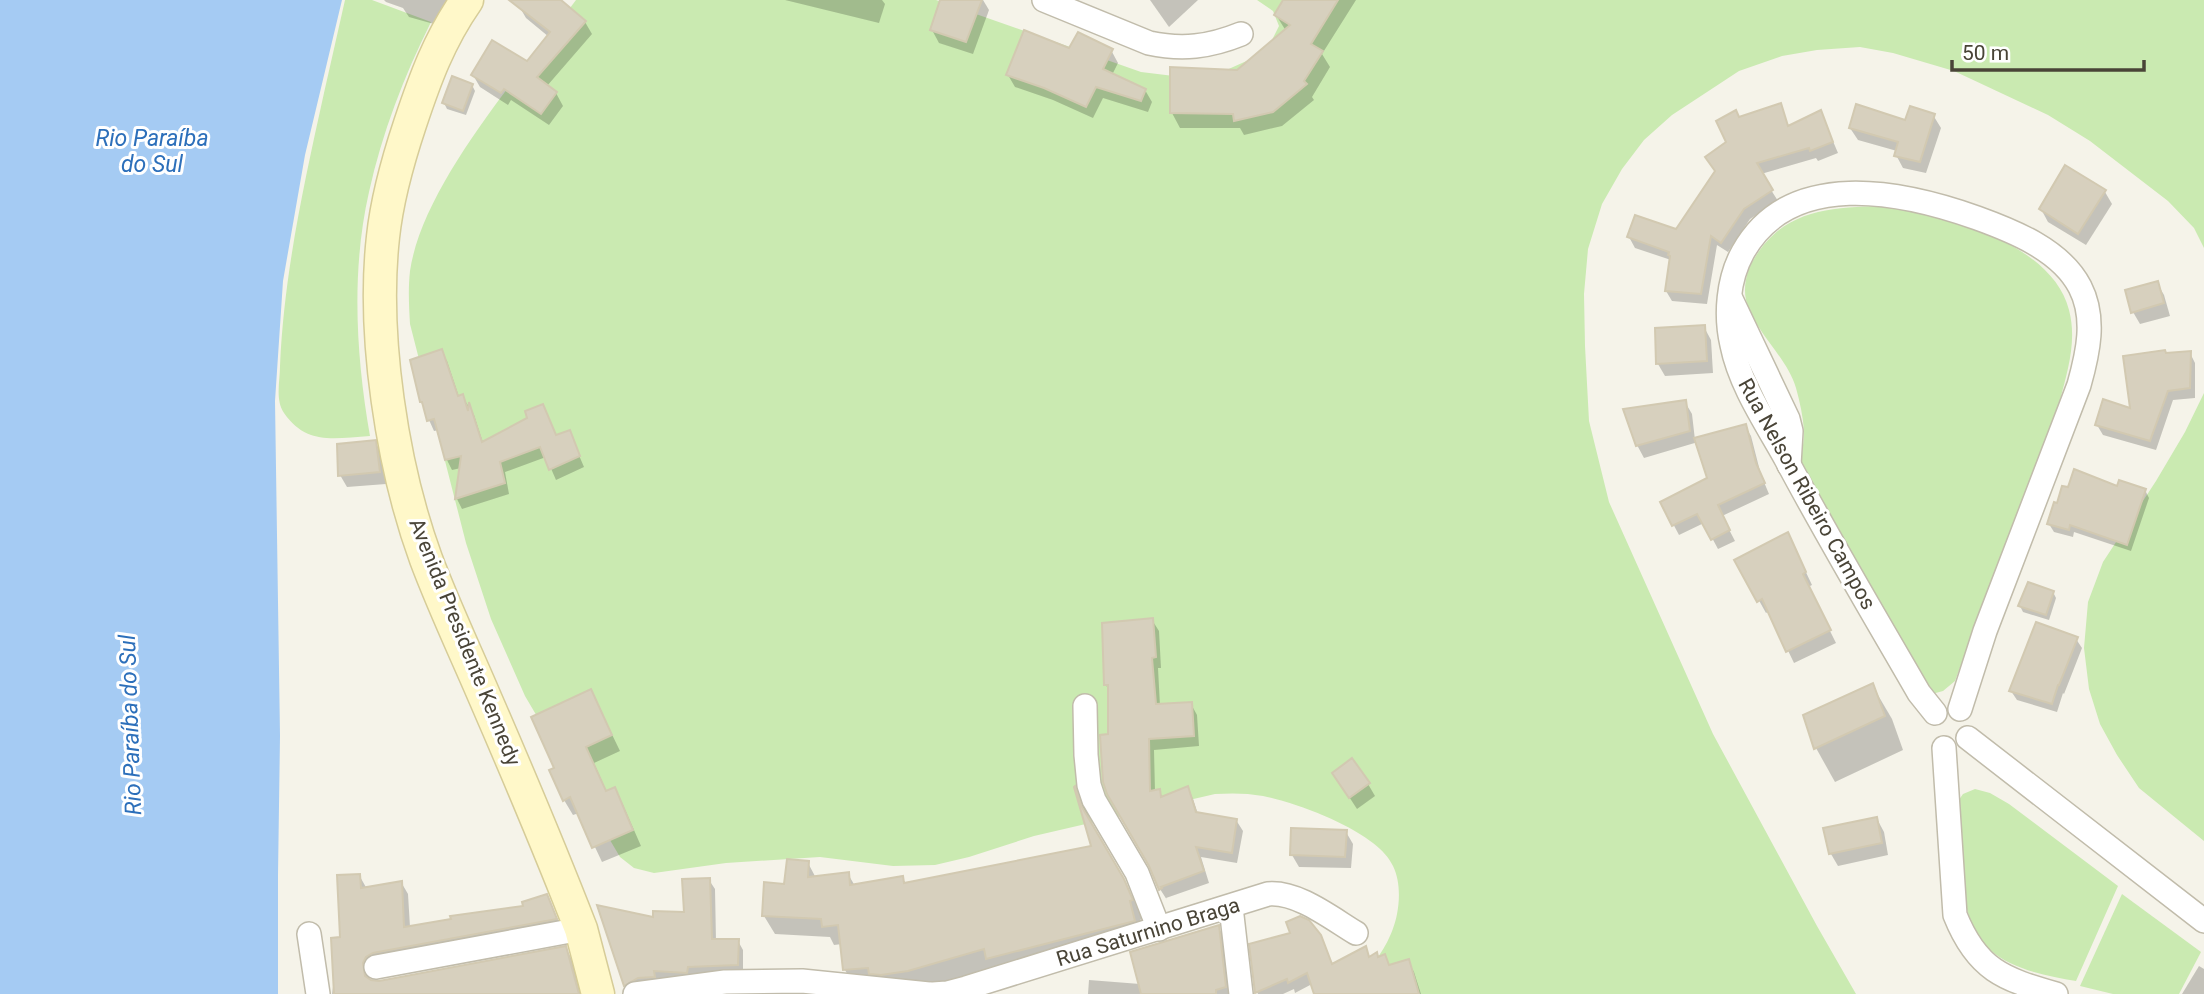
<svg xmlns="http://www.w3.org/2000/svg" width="2204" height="994" viewBox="0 0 2204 994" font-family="Roboto,sans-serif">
  <rect width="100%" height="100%" fill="#f5f3e9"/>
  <!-- green -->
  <g fill="#caeab1">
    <path d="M345,0H372L431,22C404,76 382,133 369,192C351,271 356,356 370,436C335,438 307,446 284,413C275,400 280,381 280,366C284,273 304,184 324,93C331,62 338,31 345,0Z"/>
    <path d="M576,0H936L1141,72L1182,77L1222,72L1262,54L1269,46L1279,26L1273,11L1257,0H2204V248L2194,228L2168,201L2090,141L2048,115L1954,71L1893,53L1860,47L1817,50L1782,56L1739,71L1672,115L1644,140L1622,169L1602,204L1588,249L1584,294L1585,346L1589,421L1609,502L1713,734L1817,926L1856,994H1331C1344,985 1359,977 1370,966C1383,954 1394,931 1397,914C1400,899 1400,880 1393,866C1378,832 1298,803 1263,796C1247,793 1231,793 1215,794L1034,836L969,857L935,865L893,866L820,857L726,863L654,873L634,868L620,857L525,696L491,619L466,543L410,324C409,306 408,289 410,271C423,183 523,71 576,0Z"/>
    <path d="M1897,205C1952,217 2053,246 2069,310C2077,340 2068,370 2060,400L1955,681L1943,691L1932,694L1801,468C1801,456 1804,443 1804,431C1803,417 1800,402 1796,388C1787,357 1753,330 1746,300C1743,286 1747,270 1754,259C1786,204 1841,208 1897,205Z"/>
    <path d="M2204,393V841L2139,788L2117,755L2100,724L2089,689L2084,648L2088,602L2103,562L2156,481L2185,432Z"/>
    <path d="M1975,789L1990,793L2009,804L2118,886L2076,981C2048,976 2013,970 1990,950C1957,921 1959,849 1954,807L1963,794Z"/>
    <path d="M2122,894L2201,952L2179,994H2113L2080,986Z"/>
  </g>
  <!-- water -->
  <path fill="#a5cbf3" d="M0,0H342L305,155L283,281L275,401L280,736L278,875V994H0Z"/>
  <!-- shadow -->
  <g fill="#0003">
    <path d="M384,0H456L441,26L409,17L403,8L386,2Z"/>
    <path d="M523,0H558L585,22L592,34L547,86L556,93L563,106L549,125L511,100L508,105L480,87L473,75L527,63L549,37L526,18L519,6Z"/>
    <path d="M785,0H882L885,4L879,23Z"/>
    <path d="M942,0H983L989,10L973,54L939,43L932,30Z"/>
    <path d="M1150,0H1198L1169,27Z"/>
    <path d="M1285,0H1356L1322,54L1330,67L1312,97L1314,100L1282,126L1244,135L1240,128H1180L1172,113L1238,72L1286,31L1276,15Z"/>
    <path d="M1070,50H1111L1118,63L1112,75L1145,90L1152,102L1148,112L1103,98L1093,118L1053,100L1015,87L1008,75Z"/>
    <path d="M472,85L475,91L466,115L447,109L444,103Z"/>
    <path d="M1780,106L1789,127L1821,113L1838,153L1818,161L1816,158L1761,174L1778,201L1750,219L1728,252L1717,245L1707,304L1672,301L1666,291L1671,260L1635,248L1629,237L1677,231L1716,172L1739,119Z"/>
    <path d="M1933,115L1941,128L1926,173L1903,168L1896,155L1897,151L1858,140L1850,128L1906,122Z"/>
    <path d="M2105,192L2112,204L2086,245L2048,222L2041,209Z"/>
    <path d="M2157,283L2164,295L2170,316L2140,324L2133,312Z"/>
    <path d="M1704,327L1711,340L1713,373L1665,376L1658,364L1656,330Z"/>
    <path d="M441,351L447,361L459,397L462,396L474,415L483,443L530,419L542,406L557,437L569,432L584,467L556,480L546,457L505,472L509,494L462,509L457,499L461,468L452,470L447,460L439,430L434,431L421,402Z"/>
    <path d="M2190,353L2195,363V398L2173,400L2156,450L2103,435L2097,425L2132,410L2166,355Z"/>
    <path d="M1685,402L1692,414L1695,440L1745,426L1751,436L1761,475L1769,494L1722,516L1735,541L1718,549L1704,523L1679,535L1662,503L1710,478L1698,442L1644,458L1637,445Z"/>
    <path d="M375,442L382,454L386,484L347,487L340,475Z"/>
    <path d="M2118,488L2145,490L2149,498L2131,551L2074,532L2073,537L2054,532L2049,524L2058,505Z"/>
    <path d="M1794,547L1812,585L1808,587L1836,643L1794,663L1769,611L1766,613L1737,561Z"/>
    <path d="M2053,592L2056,598L2049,620L2023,612L2020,606Z"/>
    <path d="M1152,620L1159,631L1161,668H1158L1160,706L1191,704L1197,715L1199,746L1154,750L1155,791H1159L1163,798L1187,788L1193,799L1198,814L1236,820L1243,831L1237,863L1201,857L1209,883L1166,898L1167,900L1160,889L1109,735V691L1106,685Z"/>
    <path d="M2076,639L2082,648L2064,694L2063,693L2057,712L2017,700L2011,691Z"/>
    <path d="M1872,685L1892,719L1903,750L1835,782L1816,748Z"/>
    <path d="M591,691L620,751L594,763L607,793L614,790L623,805L641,846L602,862L579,813L573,815L564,800Z"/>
    <path d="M1368,784L1375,796L1357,809L1342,786Z"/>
    <path d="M1077,794L1085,807L1092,827L1134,900L1142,919L1140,920L1145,939L993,968L919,989H856L845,970L842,944L834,945L830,937L775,934L764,916L786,885L808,863L816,878L848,874L855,886L902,878L906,884L1093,848Z"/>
    <path d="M1877,819L1884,832L1888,855L1838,866L1831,854L1826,830Z"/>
    <path d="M1346,832L1353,844L1351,868L1299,867L1292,855Z"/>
    <path d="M359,875L367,889L401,882L408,894L410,927L525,908L547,896L563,931L369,974V980L379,983L566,948L572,960L581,994H332L333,987H336L342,938Z"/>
    <path d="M709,880L715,889L716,941H738L743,950V977L629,989L624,979L654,920L686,914Z"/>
    <path d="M1218,927L1223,935L1230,994H1088L1089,980L1140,984Z"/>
    <path d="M1320,936L1333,966L1365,948L1370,958L1377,955L1379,959L1385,956L1390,966L1408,961L1414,972L1421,994H1316L1312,984L1295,993L1294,989L1283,994H1258L1257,992Z"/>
    <path d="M2199,966L2204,969V994H2182Z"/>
  </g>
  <!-- building -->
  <g fill="#d7d0be" stroke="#d2c9b1" stroke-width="2">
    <path d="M509,0H561L586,21L537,77L557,92L541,114L504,89L501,93L471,75L492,40L527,61L550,32Z"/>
    <path d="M940,0H982L966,42L930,30Z"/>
    <path d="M1283,0H1338L1311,44L1323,51L1304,81L1307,84L1273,112L1234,121L1233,114L1170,113V67L1237,70L1290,25L1274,15Z"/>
    <path d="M1024,30L1069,48L1078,32L1113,49L1103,69L1146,89L1141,101L1096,87L1086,107L1044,88L1006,75Z"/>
    <path d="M452,76L473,84L463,111L442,103Z"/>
    <path d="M1781,103L1788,126L1821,110L1833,142L1810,151L1809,148L1757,163L1773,190L1744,209L1721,243L1711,236L1701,294L1665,291L1670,256L1668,255L1669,252L1627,237L1635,215L1676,229L1715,171L1705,157L1726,142L1716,121L1736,110L1739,117Z"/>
    <path d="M1856,104L1905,120L1910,106L1935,114L1920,162L1894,156L1898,142L1849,128Z"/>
    <path d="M2065,165L2106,190L2078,234L2039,209Z"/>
    <path d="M2158,281L2164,303L2131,313L2125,290Z"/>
    <path d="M1705,325L1707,361L1656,364L1655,328Z"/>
    <path d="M442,349L458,396L463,394L468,411L469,402L482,442L527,418L525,411L543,404L556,435L570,430L580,456L549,470L540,447L500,462L505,483L455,499L461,456L445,460L434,419L427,421L422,402H420L410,360Z"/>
    <path d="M2165,350L2166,353L2191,351L2190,388L2168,391L2150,441L2095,425L2103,399L2130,408L2123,356Z"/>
    <path d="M1686,400L1690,431L1636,446L1623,409Z"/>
    <path d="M1746,424L1756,463L1765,483L1718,505L1730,530L1711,540L1697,514L1672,526L1660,502L1707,478L1694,438Z"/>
    <path d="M376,440L380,472L338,476L337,444Z"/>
    <path d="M2074,469L2117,486L2119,480L2146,489L2127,545L2070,525L2069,530L2047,524L2054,502L2057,503L2062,486L2068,487Z"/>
    <path d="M1788,532L1806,572L1803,574L1831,630L1786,652L1762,599L1757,602L1734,560Z"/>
    <path d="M2028,582L2054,591L2046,615L2018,606Z"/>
    <path d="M1153,618L1156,657L1152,658L1156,704L1192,702L1194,736L1149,739L1150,791L1160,789L1161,797L1188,786L1196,812L1237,819L1232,853L1196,847L1204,871L1161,887L1162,888L1159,890L1149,866L1107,794L1103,782L1100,735L1108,734V685H1104L1102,623Z"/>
    <path d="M2036,622L2078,637L2059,685H2058L2052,704L2009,691Z"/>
    <path d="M1873,683L1885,716L1814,749L1803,715Z"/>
    <path d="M591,689L612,735L586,747L606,791L615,787L633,830L592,848L570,797L563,801L549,770L554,768L531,717Z"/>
    <path d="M1352,758L1370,783L1349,798L1332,773Z"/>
    <path d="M1075,786L1082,807L1124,879L1133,900L1130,901L1135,921L986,959L984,949L908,971L881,975L869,974L868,968L843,970L838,925L822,927L821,919L762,916L764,882L784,884L787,859L809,861L808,877L849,872L850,885L903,876L904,883L1091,846L1074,787Z"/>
    <path d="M1877,817L1882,843L1829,854L1823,828Z"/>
    <path d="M1291,828L1347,830L1345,857L1290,855Z"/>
    <path d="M360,874L361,888L402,881L404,927L451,919L450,916L523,906L522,902L547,894L557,919L373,953L366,957L363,963L365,976L371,980L379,981L566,946L579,994H334L331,938L340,937L337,875Z"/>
    <path d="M710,878L712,939H739L738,965L688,967L687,973L654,971L655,977L638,978L624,986L597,905L653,917V911L684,912L682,879Z"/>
    <path d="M1300,916L1309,920L1321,935L1332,964L1366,946L1369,957L1377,952L1378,957L1385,954L1389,965L1409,959L1419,994H1314L1307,973L1288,983L1287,979L1255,993L1249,944L1290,933L1286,922Z"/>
    <path d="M1219,925L1226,987L1216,990V994H1141L1130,952Z"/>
  </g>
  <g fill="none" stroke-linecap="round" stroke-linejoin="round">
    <!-- street casing -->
    <g stroke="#c1bcab" stroke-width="26">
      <g id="street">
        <path d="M1044,0L1149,43C1182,50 1209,47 1241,34"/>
        <path d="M1731,299L1788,419L1791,431L1789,465"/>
        <path d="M1085,706L1086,755L1089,785L1094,800L1137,873L1159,929"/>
        <path d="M1935,713L1919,693C1874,615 1828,538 1786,459C1766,423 1740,385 1732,345C1725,315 1728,279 1743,252C1790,168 1901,191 1977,218C2013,231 2061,250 2080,287C2096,318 2088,353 2079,385L1985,631L1960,709"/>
        <path d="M1968,738L2204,921"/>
        <path d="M1944,748L1955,915C1977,970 2003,979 2056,994"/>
        <path d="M1231,907L1241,994"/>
        <path d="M309,934L318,994"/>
        <path d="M376,967L581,929"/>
        <path d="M635,994L725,982L802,981L929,994"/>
        <path d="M933,994L947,993L966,988L1268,894C1297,891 1331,918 1356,933"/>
      </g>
    </g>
    <!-- secondary casing -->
    <g stroke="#d6cc98" stroke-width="35">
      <path id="secondary" d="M467,0C439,40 425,79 410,124C398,160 387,199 383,237C372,335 392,466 426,559C444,607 466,653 486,700C519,776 551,852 581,929L598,994"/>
    </g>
    <!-- street -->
    <use href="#street" stroke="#fff" stroke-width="23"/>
    <!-- secondary -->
    <use href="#secondary" stroke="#fff8c9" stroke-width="32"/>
  </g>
  <g text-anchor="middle" stroke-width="6" stroke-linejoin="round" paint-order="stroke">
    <!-- street labels -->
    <g font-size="21" fill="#494437" stroke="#fff">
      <text transform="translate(1807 494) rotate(61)" y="7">Rua Nelson Ribeiro Campos</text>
      <text transform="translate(465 642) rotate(68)" y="7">Avenida Presidente Kennedy</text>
      <text transform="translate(1148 932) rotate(-17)" y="7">Rua Saturnino Braga</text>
    </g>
    <!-- water labels -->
    <g font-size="23" font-style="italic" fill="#2c6fba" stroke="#fff">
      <text x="152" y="146">Rio Paraíba<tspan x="152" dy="26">do Sul</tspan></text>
      <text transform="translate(130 725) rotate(-92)" y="8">Rio Paraíba do Sul</text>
    </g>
  </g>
  <!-- scale -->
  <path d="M1952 60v10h192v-10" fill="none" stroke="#494437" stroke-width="3.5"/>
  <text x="1962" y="60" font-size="21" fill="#494437" stroke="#ffffff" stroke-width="5" paint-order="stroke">50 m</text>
</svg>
